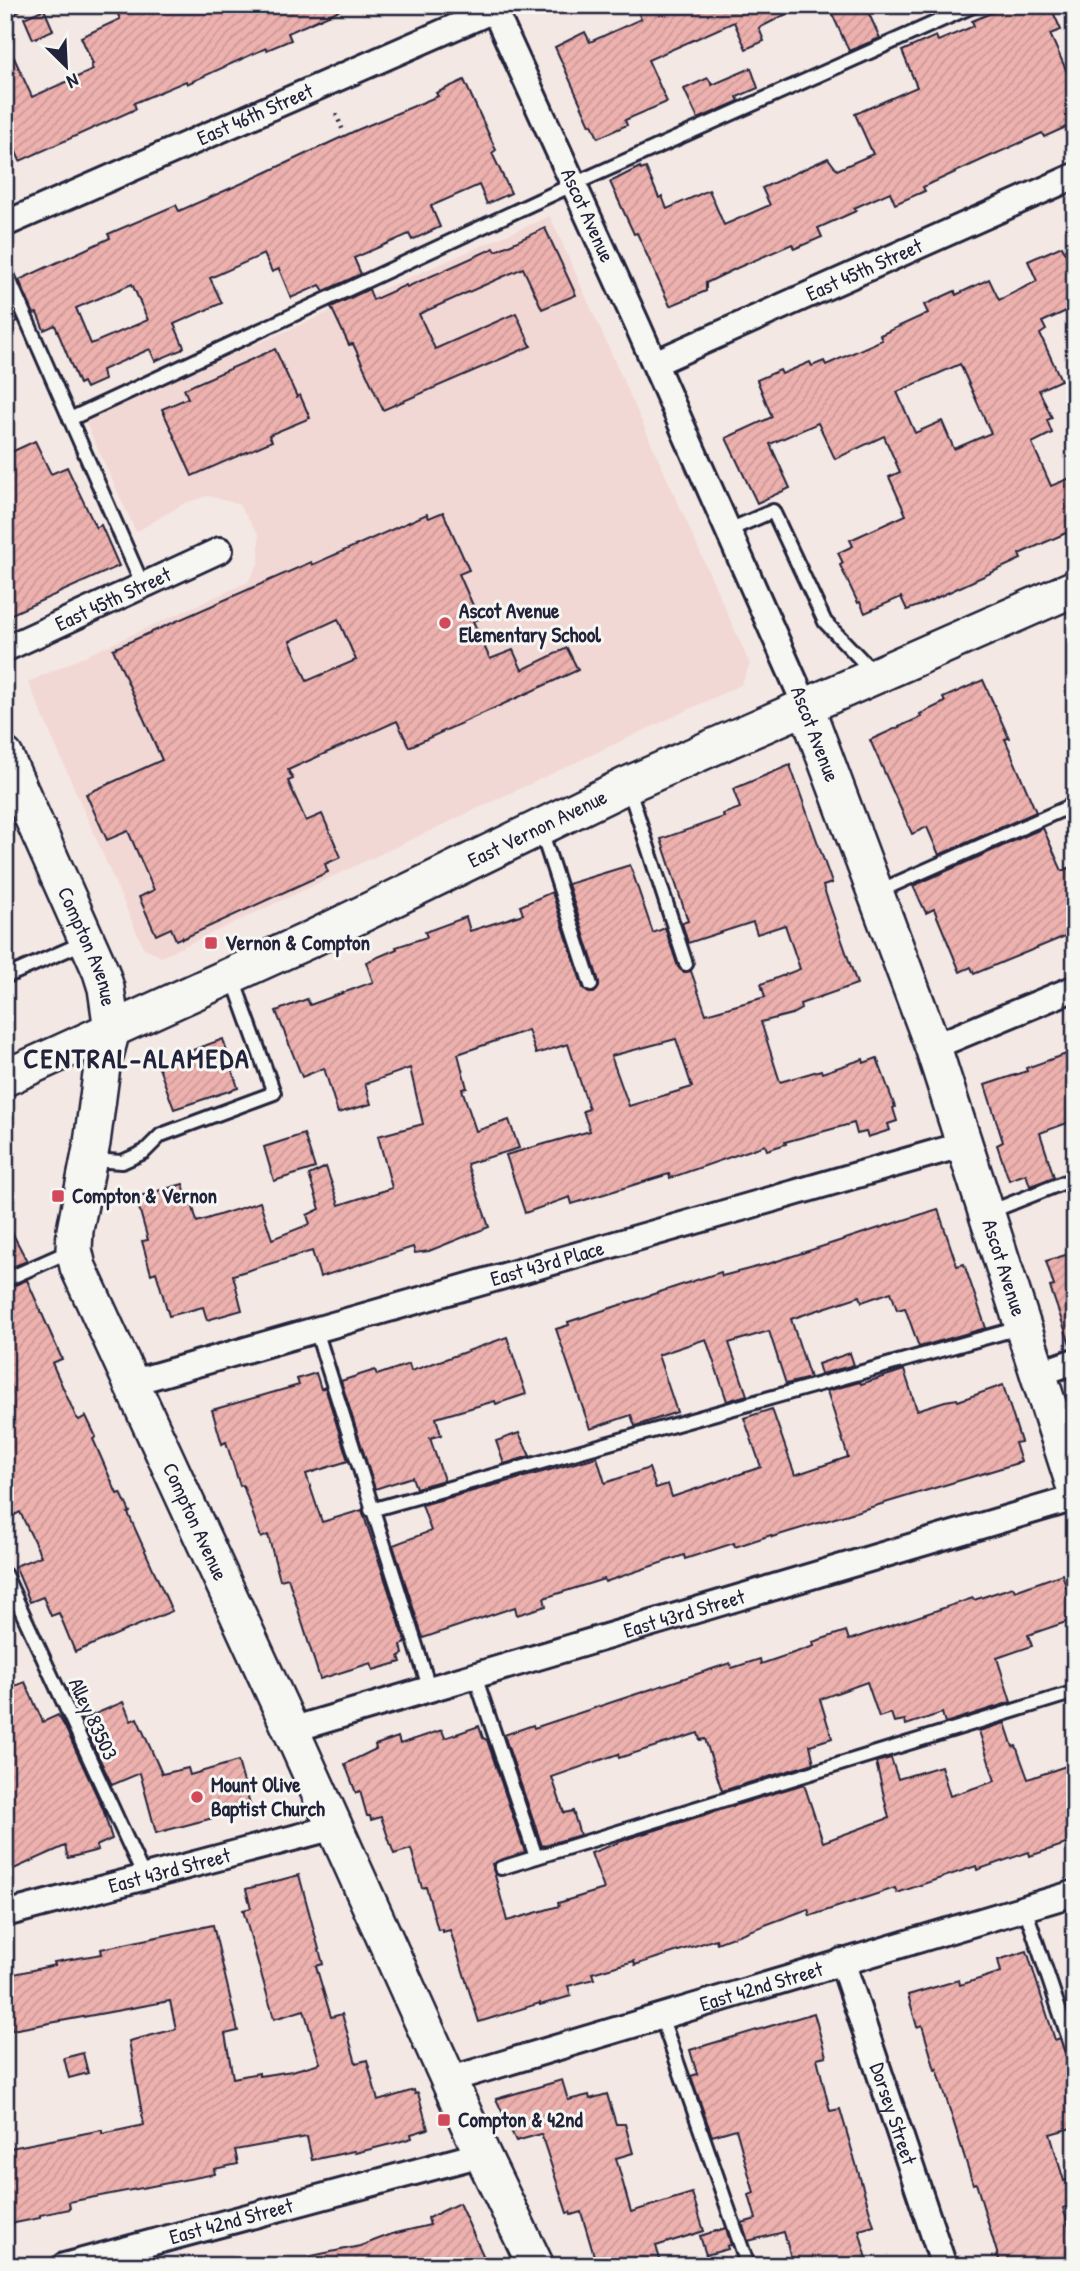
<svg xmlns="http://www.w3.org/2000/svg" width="1080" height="2271" viewBox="0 0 1080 2271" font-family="'Patrick Hand',sans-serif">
  <defs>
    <pattern id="building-hatch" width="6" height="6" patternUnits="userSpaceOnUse" patternTransform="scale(1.75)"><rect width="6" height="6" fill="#edb1ae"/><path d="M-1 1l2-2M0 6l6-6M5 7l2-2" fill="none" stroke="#cb9897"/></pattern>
  </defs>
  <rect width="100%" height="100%" fill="#f4e8e4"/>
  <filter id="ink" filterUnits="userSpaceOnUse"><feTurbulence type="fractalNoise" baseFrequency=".0143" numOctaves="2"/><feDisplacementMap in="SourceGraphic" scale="14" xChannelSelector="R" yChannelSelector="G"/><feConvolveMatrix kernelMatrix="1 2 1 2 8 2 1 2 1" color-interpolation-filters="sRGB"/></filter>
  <g filter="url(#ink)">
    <!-- built -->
    <path fill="#f2d8d4" d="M550,216L750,664L741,685L161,957L143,947L28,682L248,582L259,562V535L238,504L208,496L185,503L136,532L84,419Z"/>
    <!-- building -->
    <g fill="url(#building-hatch)" stroke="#22223b" stroke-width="2" fill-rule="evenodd">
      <path d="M114,5H351L288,33L291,40L267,50L266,48L187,84L186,81L134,103L136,109L20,161L5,127V38L32,97L93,70L91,65L93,64L81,37L120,19Z"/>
      <path d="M635,5H804L759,28L764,41L746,49L734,22L648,60L667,102L625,120L627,125L598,138L592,124L590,125L555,47L585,32L590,42L641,19Z"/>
      <path d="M828,5H865L880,38L849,51Z"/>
      <path d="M1010,5H1050L1061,30L1050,34L1067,72L1075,68V123L1044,137L1042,133L1040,134L984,159L923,187L925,191L895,204L890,192L854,208L856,211L818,228L822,237L794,249L792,244L737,268L706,283V291L670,306L637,233L634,234L610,182L640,167L641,170L646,168L659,198L662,196L667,209L709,190L724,225L770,205L762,188L828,158L837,170L873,154L855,114L917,87L902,51L936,36L938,41L974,26L972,21Z"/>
      <path d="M44,9L53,30L33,39L24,18Z"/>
      <path d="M751,68L758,88L737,97L739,101L698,119L684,89L708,78L712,85Z"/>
      <path d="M464,80L496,150L492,153L511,193L487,204L479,185L431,206L440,227L412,240L409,234L354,258L361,274L324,291L320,285L291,298L279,269L272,272L264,254L210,278L222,303L174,324L184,347L181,350L155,361L150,349L102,370L104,380L86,388L83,382L79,384L55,325L44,330L37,313L34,314L19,280L110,238L108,234L176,205L179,211L254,178L357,130L438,96L436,93ZM132,284L148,320L91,344L76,308Z"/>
      <path d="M545,228L576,295L542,309L523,268L419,314L435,349L516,313L531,346L383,410L355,348L353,344L349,345L331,307L369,289L373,300L406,285L407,287L494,248L496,251Z"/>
      <path d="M1062,246L1075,275V307L1042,322L1046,330L1040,334L1061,380L1039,390L1052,418L1047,420L1052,433L1032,443L1051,486L1075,476V529L1019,554L1021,559L921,605L907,610L901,597L865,613L860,602L858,603L840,565L843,563L838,553L853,546L850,540L906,515L889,477L900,472L884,436L835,459L818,423L770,444L790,488L757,503L726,438L772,417L757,380L780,370L782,374L810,362L812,366L824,361L826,365L882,340L880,335L928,313L924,305L955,291L956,295L989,279L999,300L1037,281L1028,261ZM960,364L991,433L954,449L942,421L915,433L897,392Z"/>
      <path d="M5,292L18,321L5,326Z"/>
      <path d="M275,349L297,397L300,395L310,418L269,435L272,441L192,476L162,409L188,398L184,389Z"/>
      <path d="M35,441L51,474L67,467L96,528L101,525L119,566L5,617V455Z"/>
      <path d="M443,512L469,570L459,574L479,619L473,621L490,659L513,650L522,670L567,648L578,670L409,747L397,721L288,770L293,779L288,781L306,821L322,814L341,857L325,864L328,872L182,939V937L176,940L171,928L156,935L139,897L154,890L128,831L107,840L86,794L162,760L113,649L311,562L312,565L427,514L429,518ZM338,619L356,660L307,681L290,641Z"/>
      <path d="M983,680L1009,738L1005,739L1036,812L939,855L927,827L912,834L870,740L921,717L920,714L945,702L943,698Z"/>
      <path d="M790,765L832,883L823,886L857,984L800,1004L801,1009L792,1014L761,1022L780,1082L821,1070L822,1073L863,1059L864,1063L877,1058L895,1107L893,1108L897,1121L888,1124L890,1130L868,1137L866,1132L857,1134L854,1123L785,1142L786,1144L767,1150L765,1145L670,1178L669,1174L572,1204L570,1197L525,1213L506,1155L590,1131L583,1111L589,1109L568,1044L536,1054L528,1030L458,1054L467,1088L462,1089L476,1131L509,1120L519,1148L467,1164L489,1227L429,1251L415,1253L413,1247L320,1277L312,1251L233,1275L242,1310L207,1320L203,1307L169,1316L156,1272L151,1274L142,1241L148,1240L136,1197L183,1184L187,1197L190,1196L197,1222L260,1202L272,1239L310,1224L307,1215L320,1209L309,1175L326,1167L339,1205L392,1188L378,1136L423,1124L410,1068L365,1084L371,1104L338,1113L324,1068L302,1077L276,1011L307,999L310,1005L373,982L366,962L397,949L396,947L427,937L425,932L466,917L470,931L523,914L520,906L552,892L583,988L589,993H594L599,987V982L568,884L630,865L653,933L665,928L678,967L684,972L691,971L706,1014L765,997L761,984L800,969L785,925L757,934L753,922L688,943L682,923L688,921L661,839L724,817L723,814L740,808L733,789ZM676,1039L692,1087L629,1106L611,1056Z"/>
      <path d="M1043,828L1062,871L1075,865V932L974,974L971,967L960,972L934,909L926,913L913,886Z"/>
      <path d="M223,1039L238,1088L174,1109L158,1065L171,1060V1058Z"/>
      <path d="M1075,1051V1120L1040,1133L1054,1177L1030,1186L1026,1174L1009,1180L997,1145L1003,1142L985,1085L1027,1071L1026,1068Z"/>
      <path d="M304,1134L315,1168L274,1181L264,1147Z"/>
      <path d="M938,1209L957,1266L964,1264L986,1328L919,1347L905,1308L897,1310L891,1292L862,1302L860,1296L791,1319L810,1378L786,1384L769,1331L729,1343L747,1395L727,1401L706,1339L658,1355L677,1412L635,1426L631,1415L590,1429L556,1329L569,1325L568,1322L721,1272L722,1276L768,1264Z"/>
      <path d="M5,1219L27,1261L5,1270Z"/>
      <path d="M1075,1252V1347H1071L1050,1287L1054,1286L1046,1261Z"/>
      <path d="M27,1280L62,1359L52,1363L76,1417L79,1420L86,1416L96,1437L93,1439L117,1494L121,1493L130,1512L128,1513L172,1611L75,1652L59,1613L51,1616L43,1597L30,1602L15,1566L41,1556L20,1512L5,1520V1289Z"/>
      <path d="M507,1337L526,1394L496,1404L495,1401L436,1418L441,1435L430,1438L444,1480L416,1488L412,1477L375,1489L341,1381L375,1370L377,1375L409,1364L411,1371L420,1368Z"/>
      <path d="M850,1353L854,1365L821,1374L818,1364Z"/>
      <path d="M904,1370L917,1410L945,1401L957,1399L958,1401L1003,1385L1021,1442L1015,1443L1021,1462L772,1537L771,1535L735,1547L734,1543L685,1559L684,1555L605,1582L604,1579L544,1598L546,1606L517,1615L515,1607L423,1638L393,1545L431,1531L422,1505L597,1457L605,1483L649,1468L656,1488L668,1484L672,1497L761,1467L744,1418L772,1409L795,1475L848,1457L827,1391L860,1382L861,1384Z"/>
      <path d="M316,1373L321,1389L325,1387L348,1461L306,1474L322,1522L362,1510L406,1643L401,1645L403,1654L399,1656L401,1662L373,1670L371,1663L320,1679L288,1578L280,1580L268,1535L261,1538L243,1485L240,1486L226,1442L222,1444L212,1410L299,1385L297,1379Z"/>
      <path d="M519,1433L530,1456L504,1464L496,1441Z"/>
      <path d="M1062,1574L1075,1611V1619L1028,1635L1032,1646L997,1658L1011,1702L945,1723L942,1713L906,1725L905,1720L894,1722L891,1713L879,1717L867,1682L820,1699L832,1738L810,1745L814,1763L722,1791L705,1739L700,1740L698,1733L619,1758L618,1754L552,1777L564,1813L573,1811L580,1835L542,1846L504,1735L533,1725L534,1728L730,1663L732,1668L760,1659L761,1664L814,1646L813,1642L846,1631L849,1640L973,1598L974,1600L1013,1587L1015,1591Z"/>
      <path d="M25,1682L43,1722L58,1715L65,1727L103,1809L112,1839L96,1846L98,1850L68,1858L65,1846L5,1873V1690Z"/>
      <path d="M123,1702L131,1721L137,1718L162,1774L188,1768L190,1775L238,1761L251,1808L156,1833L140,1773L112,1785L81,1720Z"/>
      <path d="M1005,1723L1013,1747L1016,1746L1028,1779L1075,1763V1841L1030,1856L1029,1852L977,1870L976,1866L897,1893L895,1888L810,1916L808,1909L717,1943L716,1939L635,1965L634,1961L592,1973L594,1979L568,1986L571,1996L540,2005V2003L479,2022L450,1930L443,1932V1929L438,1930L426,1887L422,1888L411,1849L394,1854L381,1817L371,1820L370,1816H367L360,1791L356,1793L345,1764L376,1749L375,1745L398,1737L400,1744L442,1730L445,1738L479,1726L483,1738L487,1740L525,1852L492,1864L507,1921L559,1906L558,1903L604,1889L591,1853L630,1838L804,1784L823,1842L889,1818L876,1762L891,1758L898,1779L941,1766L950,1796L995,1781L979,1731Z"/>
      <path d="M299,1875L323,1964L316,1966L331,2017L342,2014L356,2063L367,2060L378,2101L414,2090L415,2094L418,2093L428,2129L411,2134L412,2138L395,2143L355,2153L354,2151L312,2160L307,2137L235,2150L238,2164L214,2169L215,2174L69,2202L70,2209L40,2215V2218L10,2224L5,2198V2149L102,2130V2134L144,2125L129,2041L176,2029L170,2001L12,2030L5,1993V1976L55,1965L54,1962L102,1954L101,1949L213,1925L238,2031L225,2034L233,2078L259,2073V2076L292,2071L320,2063L304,2010L274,2019L243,1910L251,1908L246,1889Z"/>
      <path d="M1027,1951L1055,2040L1060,2038L1067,2060L1075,2066V2127L1050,2134L1064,2181L1075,2178V2204L1063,2208L1075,2245V2266H1001L976,2183L973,2184L937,2069L935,2070L922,2025L917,2027L908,1995L959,1980L960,1985L1001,1972L998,1960Z"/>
      <path d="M814,2013L826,2056L817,2058L830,2111L840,2109L874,2226L859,2230L869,2266H793L784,2232L748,2241L742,2223L756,2219L749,2195L754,2193L736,2129L712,2136L691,2076L697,2074L690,2050Z"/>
      <path d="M83,2053L88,2073L69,2078L64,2058Z"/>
      <path d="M562,2080L568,2100L589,2095L590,2099L607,2094L616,2124H625L633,2153L616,2158L631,2212L692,2193L704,2231L656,2246L662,2266H597L581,2212L571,2215L570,2212L567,2213L541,2134L516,2141L496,2099Z"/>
      <path d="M459,2203L488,2266H312L311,2256L360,2246L392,2234L430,2225L428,2218Z"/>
      <path d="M726,2228L731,2245L727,2246L728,2249L706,2255L700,2236Z"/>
    </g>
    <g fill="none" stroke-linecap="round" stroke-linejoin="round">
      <!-- lane casing -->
      <g stroke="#22223b" stroke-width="18">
        <g id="lane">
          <path d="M5,9L14,5"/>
          <path d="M5,270L70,419"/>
          <path d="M729,530L773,511L825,622L874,673"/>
          <path d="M143,586L70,419L574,184L975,5"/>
          <path d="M629,789L686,964"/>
          <path d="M541,830L591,985"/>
          <path d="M877,892L1075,804"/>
          <path d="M5,977L85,942"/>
          <path d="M92,1160L122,1162L144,1152L161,1135L274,1093L233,979"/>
          <path d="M987,1213L1075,1178"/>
          <path d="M5,1280L70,1251"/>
          <path d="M316,1330L430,1690"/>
          <path d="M371,1510L1019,1328"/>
          <path d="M5,1575L145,1879"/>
          <path d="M475,1676L536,1857"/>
          <path d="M501,1868L1075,1692"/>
          <path d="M1025,1908L1075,2057"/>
          <path d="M661,2016L748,2266"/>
        </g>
      </g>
      <!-- street casing -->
      <g stroke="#22223b" stroke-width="30">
        <g id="street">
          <path id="s1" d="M492,5L637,324L806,707"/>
          <path id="s2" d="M5,224L505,5"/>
          <path id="s3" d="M655,363L1075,176"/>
          <path id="s4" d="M5,649L220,550"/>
          <path d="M933,1047L1075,988"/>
          <path d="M1038,1374L1075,1361"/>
          <path id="s5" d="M130,1383L965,1144"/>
          <path id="s6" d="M291,1730L1075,1498"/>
          <path id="s7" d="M5,1914L335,1827"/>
          <path id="s8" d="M842,1961L944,2266"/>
          <path id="s9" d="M448,2080L1075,1893"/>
          <path id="s10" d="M64,2266L482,2154"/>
        </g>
      </g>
      <!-- secondary casing -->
      <g stroke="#22223b" stroke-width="40">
        <g id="secondary">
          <path id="s11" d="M806,707L933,1047L1075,1488"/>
          <path id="s12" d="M5,756L101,972L106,988L112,1030L102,1067L92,1143L75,1230L74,1249L78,1267L291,1730L482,2154L536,2266"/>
          <path id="s13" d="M5,1078L309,940L627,785L1075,588"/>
        </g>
      </g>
      <!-- path -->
      <path stroke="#22223b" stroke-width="4.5" stroke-dasharray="2 5" stroke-linecap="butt" d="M336,114L344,133"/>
      <!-- lane -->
      <use href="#lane" stroke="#f6f6f2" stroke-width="12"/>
      <!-- street -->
      <use href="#street" stroke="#f6f6f2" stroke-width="24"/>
      <!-- secondary -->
      <use href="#secondary" stroke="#f6f6f2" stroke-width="35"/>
    </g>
  </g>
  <!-- markers -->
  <g fill="#d1495b" stroke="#f6f6f2" stroke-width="2.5">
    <circle cx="445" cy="623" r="7"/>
    <rect x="204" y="936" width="14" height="14" rx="3.5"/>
    <rect x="51" y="1189" width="14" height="14" rx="3.5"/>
    <circle cx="197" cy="1797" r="7"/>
    <rect x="437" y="2113" width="14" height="14" rx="3.5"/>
  </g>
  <g text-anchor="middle" stroke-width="6" stroke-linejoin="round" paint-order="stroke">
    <!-- street labels -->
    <g font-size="21" fill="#22223b" stroke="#f6f6f2">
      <text dy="7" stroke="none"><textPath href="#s2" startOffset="273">East 46th Street</textPath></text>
      <text dy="7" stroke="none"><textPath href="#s1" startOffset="231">Ascot Avenue</textPath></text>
      <text dy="7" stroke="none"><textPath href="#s3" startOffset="229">East 45th Street</textPath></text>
      <text dy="7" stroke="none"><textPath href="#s4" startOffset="119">East 45th Street</textPath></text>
      <text transform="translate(815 734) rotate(69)" y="7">Ascot Avenue</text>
      <text dy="7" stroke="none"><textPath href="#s13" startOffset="588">East Vernon Avenue</textPath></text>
      <text dy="7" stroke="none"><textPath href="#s12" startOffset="208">Compton Avenue</textPath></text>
      <text dy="7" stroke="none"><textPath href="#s5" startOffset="434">East 43rd Place</textPath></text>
      <text dy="7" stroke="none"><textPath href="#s11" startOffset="595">Ascot Avenue</textPath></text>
      <text dy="7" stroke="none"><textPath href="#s12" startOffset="817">Compton Avenue</textPath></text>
      <text dy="7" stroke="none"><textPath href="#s6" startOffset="410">East 43rd Street</textPath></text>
      <text transform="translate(93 1719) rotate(65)" y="7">Alley 83503</text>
      <text dy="7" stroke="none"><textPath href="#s7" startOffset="170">East 43rd Street</textPath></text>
      <text dy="7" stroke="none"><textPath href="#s9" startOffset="327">East 42nd Street</textPath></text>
      <text dy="7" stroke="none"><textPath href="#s8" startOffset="161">Dorsey Street</textPath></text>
      <text dy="7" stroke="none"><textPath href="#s10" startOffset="173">East 42nd Street</textPath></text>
    </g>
    <!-- poi labels -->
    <g font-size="21" font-weight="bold" fill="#22223b" stroke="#f6f6f2" text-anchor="start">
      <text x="459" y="618">Ascot Avenue<tspan x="459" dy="24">Elementary School</tspan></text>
      <text x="225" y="950">Vernon &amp; Compton</text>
      <text x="72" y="1203">Compton &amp; Vernon</text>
      <text x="211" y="1792">Mount Olive<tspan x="211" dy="24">Baptist Church</tspan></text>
      <text x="458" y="2127">Compton &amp; 42nd</text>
    </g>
    <!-- district labels -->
    <g font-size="28" font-weight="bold" letter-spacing="2" fill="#22223b" stroke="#f6f6f2">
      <text x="137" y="1068">CENTRAL-ALAMEDA</text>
    </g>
  </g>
  <!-- margin -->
  <rect width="1080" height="2271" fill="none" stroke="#f6f6f2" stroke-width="28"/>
  <rect x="14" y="14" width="1052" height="2243" fill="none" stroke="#22223b" stroke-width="2.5" filter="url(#ink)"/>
  <!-- north arrow -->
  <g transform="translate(66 66) rotate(156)" stroke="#f6f6f2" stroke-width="5" paint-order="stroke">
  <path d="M0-5L12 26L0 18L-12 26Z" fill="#22223b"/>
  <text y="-10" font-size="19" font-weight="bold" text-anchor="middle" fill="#22223b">N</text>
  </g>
</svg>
